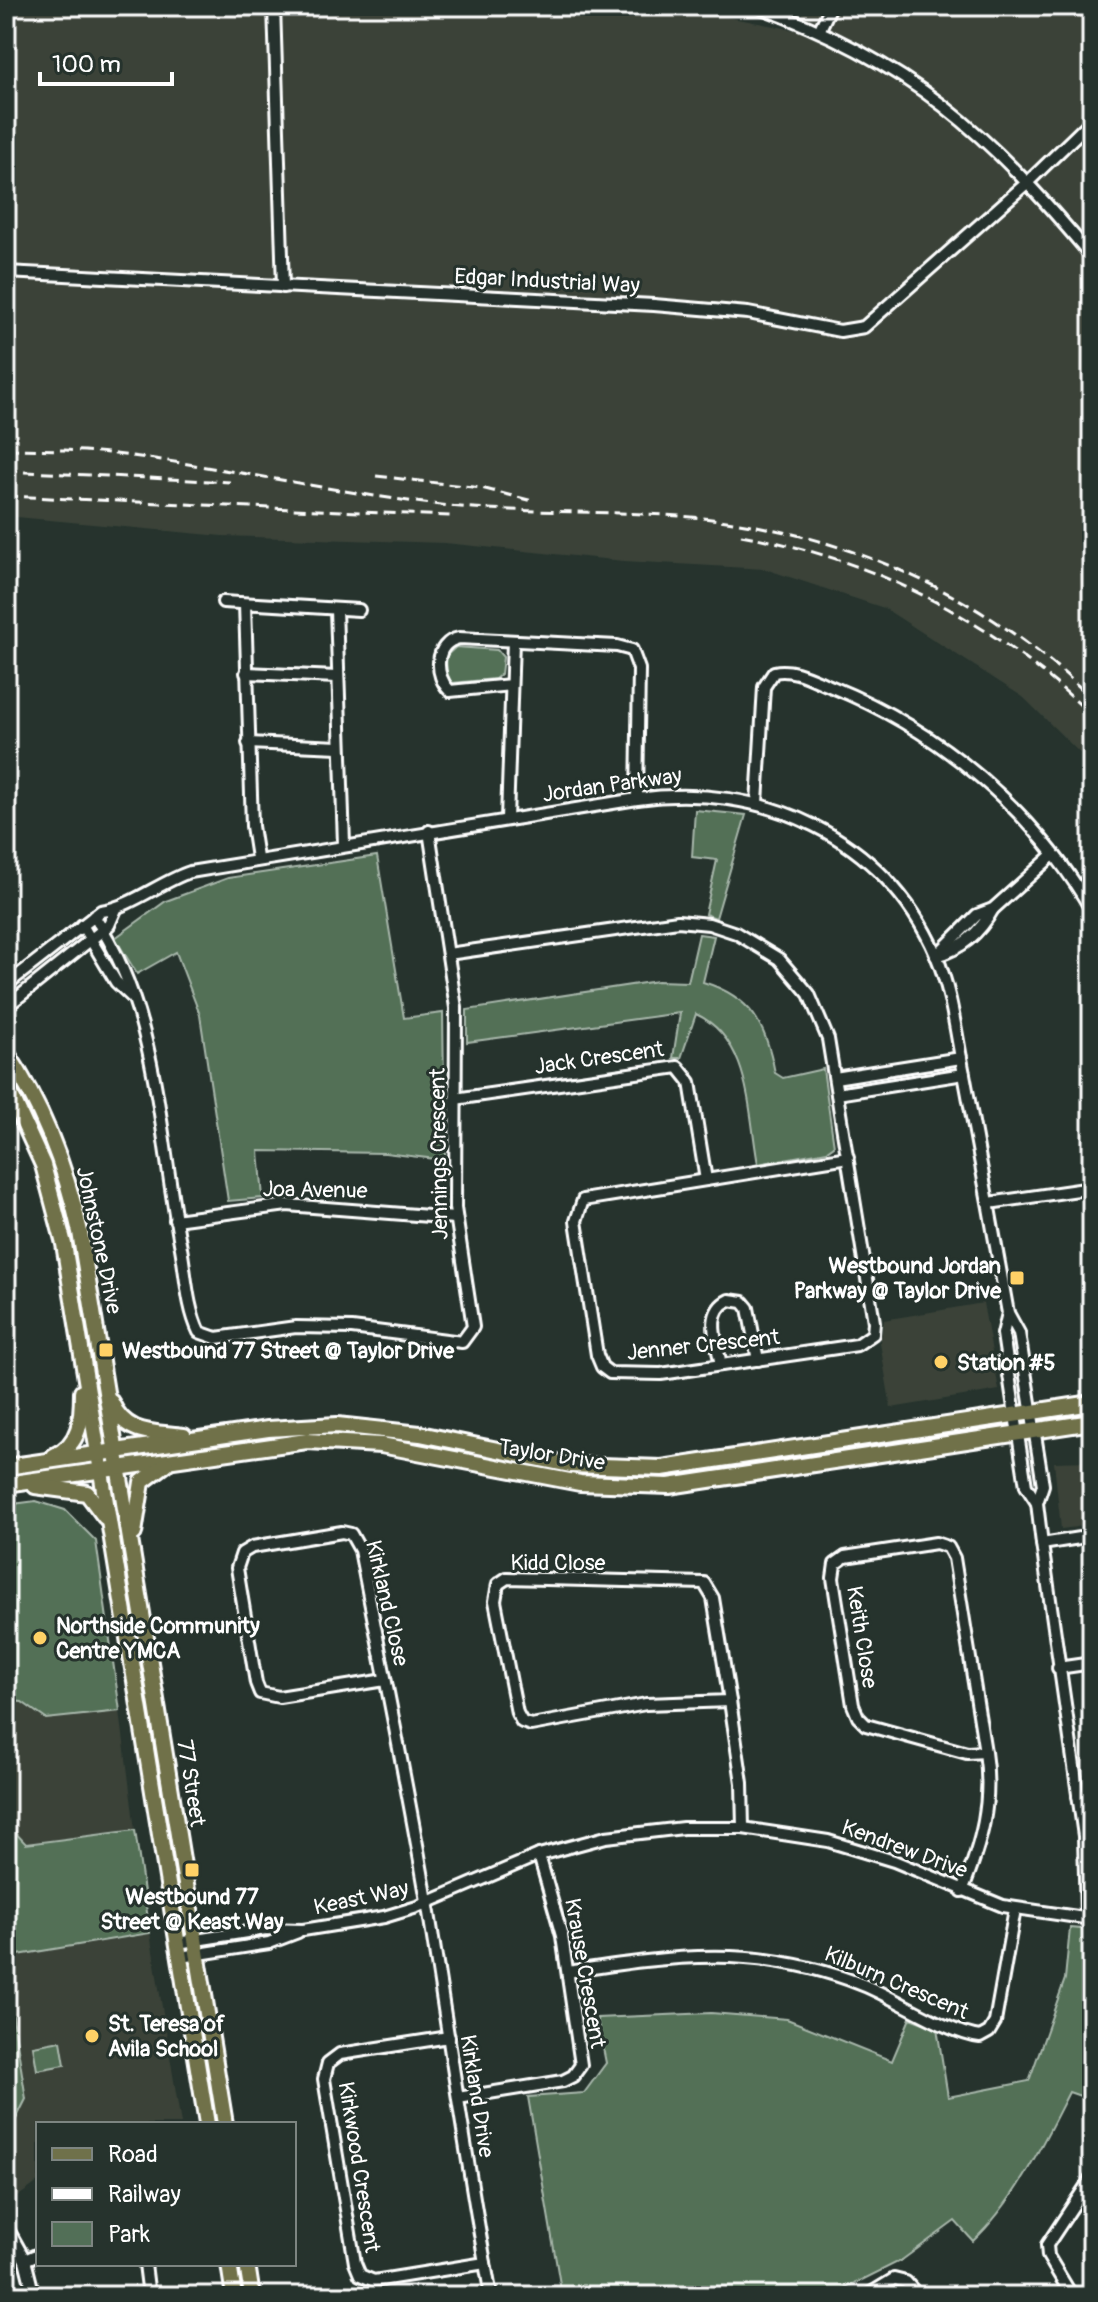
<svg xmlns="http://www.w3.org/2000/svg" width="1098" height="2302" viewBox="0 0 1098 2302" font-family="Pangolin,sans-serif">
  <rect width="100%" height="100%" fill="#26332d"/>
  <filter id="ink" filterUnits="userSpaceOnUse"><feTurbulence type="fractalNoise" baseFrequency=".0125" numOctaves="2"/><feDisplacementMap in="SourceGraphic" scale="16" xChannelSelector="R" yChannelSelector="G"/><feConvolveMatrix kernelMatrix="1 2 1 2 8 2 1 2 1" color-interpolation-filters="sRGB"/></filter>
  <g filter="url(#ink)">
    <!-- built -->
    <g fill="#3a4339">
      <path d="M112,6H669L795,30L807,6H1092V765L1023,697L884,608L765,569L624,561L445,543L222,536L6,516V11Z"/>
      <path d="M983,1303L999,1390L891,1408L880,1343L884,1320Z"/>
      <path d="M1092,1461V1525L1061,1529L1054,1462Z"/>
      <path d="M6,1700L22,1702L46,1719L120,1711L135,1830L25,1844L11,1828L6,1829Z"/>
      <path d="M150,1933L181,2124H38V2182L6,2205V2139L26,2099L6,1957Z"/>
    </g>
    <!-- green -->
    <g fill="#526f57" stroke="#a8b7ab" stroke-width="2">
      <path d="M456,647L497,650L503,657L501,674L495,679L452,683L447,677L446,656Z"/>
      <path d="M695,810L746,815L716,918L705,914L717,860L692,857Z"/>
      <path d="M377,856L404,1018L443,1013L445,1160L385,1153L259,1151L263,1198L228,1201L200,1015L176,952L137,974L115,938L166,901L228,878Z"/>
      <path d="M699,934L714,936L703,982C752,997 766,1025 775,1073L783,1078L823,1069L834,1146L827,1151L758,1164C748,1111 751,1040 696,1014L681,1058H673L680,1013L467,1042V1010L657,981L688,982Z"/>
      <path d="M36,1501L65,1510L96,1541L120,1711L46,1719L22,1702L6,1700V1505Z"/>
      <path d="M11,1828L26,1844L135,1830L150,1933L6,1957V1829Z"/>
      <path d="M1070,1928L1092,1930V2100L1069,2092C1043,2143 1015,2202 973,2241L955,2221L902,2260L830,2296H562L528,2097L584,2093L606,2063L597,2018L711,2013L787,2019L892,2061L910,2018L937,2028L948,2097L1029,2081L1065,1979Z"/>
      <path d="M6,1973L26,2099L6,2139Z"/>
      <path d="M61,2041L65,2065L37,2070L33,2046Z"/>
    </g>
    <g fill="none" stroke-linecap="round" stroke-linejoin="round">
      <!-- minor casing -->
      <g stroke="#fff" stroke-width="16">
        <g id="minor">
          <path d="M274,6L283,287"/>
          <path d="M756,6C910,61 990,134 1092,257"/>
          <path d="M820,29L831,6"/>
          <path d="M6,272L654,305L748,313L840,331L864,327L1029,181L1092,120"/>
          <path d="M223,602L359,610"/>
          <path d="M245,604L252,826L257,858"/>
          <path d="M336,609L344,844"/>
          <path d="M246,673L337,677"/>
          <path d="M511,685L450,691C434,676 434,643 459,638L617,646L632,650L639,669L637,799"/>
          <path d="M248,743L339,747"/>
          <path d="M757,803L764,687L774,672C793,667 814,680 832,687C939,730 1035,811 1092,911"/>
          <path d="M507,819L513,641"/>
          <path d="M94,916C159,1012 159,1137 181,1248C186,1275 187,1307 199,1332L216,1338L296,1327L352,1328L462,1342L473,1327L455,1208L456,1008L429,831"/>
          <path d="M82,925L116,982L132,997"/>
          <path d="M448,954L678,921L709,924L736,933L779,959L809,994L828,1039L874,1322L873,1334L857,1345L661,1374L610,1373L602,1367L597,1355L576,1221L583,1200L848,1157"/>
          <path d="M936,956L977,915L993,909L1053,855"/>
          <path d="M936,956C962,949 981,931 993,909"/>
          <path d="M6,985L101,911C131,907 160,882 190,872L637,799C761,781 885,836 936,955C952,993 956,1034 964,1074C979,1154 994,1233 1008,1313L1019,1333L1043,1485L1037,1503L1042,1544L1084,1836L1086,1918"/>
          <path d="M6,1007L109,925L116,909"/>
          <path d="M835,1078L961,1058"/>
          <path d="M837,1094L964,1074"/>
          <path d="M455,1099L678,1067L690,1082L706,1180"/>
          <path d="M989,1203L1092,1188"/>
          <path d="M175,1220L287,1205L455,1218"/>
          <path d="M1008,1313L1003,1334L1015,1415L1026,1486L1037,1503"/>
          <path d="M721,1365C717,1343 704,1312 729,1300L743,1302L748,1308L758,1360"/>
          <path d="M936,1543L948,1547L954,1558L985,1752L967,1753L866,1725L858,1717L853,1705L833,1578L835,1564L845,1557Z"/>
          <path d="M1042,1544L1092,1536"/>
          <path d="M507,1578L704,1583L713,1598L730,1701L646,1704L531,1725L522,1722L517,1713L495,1601L498,1584Z"/>
          <path d="M1058,1668L1092,1663"/>
          <path d="M385,1680L279,1697L260,1693L256,1683L237,1568L242,1553L252,1547L342,1532L351,1534L360,1550C383,1669 408,1788 428,1907C449,2037 467,2167 491,2296"/>
          <path d="M730,1701L742,1783L743,1828"/>
          <path d="M1078,1796L1092,1794"/>
          <path d="M962,1891C981,1844 993,1803 985,1752"/>
          <path d="M177,1943L266,1929L303,1930L384,1917L417,1907L539,1855L606,1837L683,1828H743L828,1841L894,1861L1003,1906L1091,1919"/>
          <path d="M180,1957L269,1943L298,1932"/>
          <path d="M568,1972C674,1955 760,1944 863,1985C896,1998 948,2033 980,2037L989,2032L995,2022L1015,1909"/>
          <path d="M449,2037L340,2054L328,2063L324,2079L355,2263L360,2275L374,2281L485,2263"/>
          <path d="M458,2098L563,2081L573,2076L581,2065L562,1936L539,1855"/>
          <path d="M6,2226L25,2260L34,2296"/>
          <path d="M25,2260L38,2254"/>
          <path d="M145,2264L149,2296"/>
          <path d="M866,2296L894,2279L906,2282L918,2296"/>
          <path d="M1072,2296L1048,2256L1047,2245L1092,2177"/>
        </g>
      </g>
      <!-- major casing -->
      <g stroke="#fff" stroke-width="20">
        <g id="major">
          <path d="M6,1052C43,1107 66,1168 80,1232L225,2124"/>
          <path d="M6,1084L43,1165L64,1244L207,2124"/>
          <path d="M111,1402C125,1435 152,1432 184,1436"/>
          <path d="M54,1456C81,1444 82,1418 82,1392"/>
          <path d="M6,1467L268,1429L337,1425L420,1434L570,1465L662,1468L1092,1403"/>
          <path d="M6,1484L307,1441L381,1445L580,1483L669,1486L1092,1422"/>
          <path d="M35,1486L87,1493L105,1517"/>
          <path d="M134,1533L142,1482L166,1464"/>
          <path d="M229,2264L234,2296"/>
          <path d="M247,2264L252,2296"/>
        </g>
      </g>
      <!-- minor -->
      <use href="#minor" stroke="#26332d" stroke-width="10"/>
      <!-- major -->
      <use href="#major" stroke="#6f714a" stroke-width="14"/>
      <!-- rail -->
      <g stroke="#fff" stroke-width="3" stroke-dasharray="12 6" stroke-linecap="butt">
        <path d="M6,449C42,450 79,449 115,454C221,466 326,491 432,504C513,514 598,510 680,516C832,527 983,591 1092,699"/>
        <path d="M6,471L230,482"/>
        <path d="M376,476L481,488L533,501"/>
        <path d="M6,496L450,516"/>
        <path d="M741,535C875,559 994,621 1092,716"/>
      </g>
    </g>
  </g>
  <!-- markers -->
  <g fill="#ffd166" stroke="#26332d" stroke-width="3">
    <rect x="1009" y="1270" width="16" height="16" rx="4"/>
    <rect x="98" y="1342" width="16" height="16" rx="4"/>
    <circle cx="941" cy="1362" r="8"/>
    <circle cx="40" cy="1638" r="8"/>
    <rect x="184" y="1862" width="16" height="16" rx="4"/>
    <circle cx="92" cy="2036" r="8"/>
  </g>
  <g text-anchor="middle" stroke-width="6" stroke-linejoin="round" paint-order="stroke">
    <!-- street labels -->
    <g font-size="22" fill="#fff" stroke="#26332d">
      <text transform="translate(547 280) rotate(3)" y="8">Edgar Industrial Way</text>
      <text transform="translate(612 784) rotate(-8)" y="8">Jordan Parkway</text>
      <text transform="translate(599 1057) rotate(-8)" y="8">Jack Crescent</text>
      <text transform="translate(438 1154) rotate(-91)" y="8">Jennings Crescent</text>
      <text transform="translate(315 1189) rotate(1)" y="8">Joa Avenue</text>
      <text transform="translate(100 1240) rotate(78)" y="8">Johnstone Drive</text>
      <text transform="translate(703 1344) rotate(-6)" y="8">Jenner Crescent</text>
      <text transform="translate(552 1454) rotate(9)" y="8">Taylor Drive</text>
      <text x="558" y="1570">Kidd Close</text>
      <text transform="translate(388 1603) rotate(77)" y="8">Kirkland Close</text>
      <text transform="translate(863 1637) rotate(81)" y="8">Keith Close</text>
      <text transform="translate(192 1783) rotate(81)" y="8">77 Street</text>
      <text transform="translate(905 1848) rotate(20)" y="8">Kendrew Drive</text>
      <text transform="translate(361 1897) rotate(-12)" y="8">Keast Way</text>
      <text transform="translate(586 1973) rotate(80)" y="8">Krause Crescent</text>
      <text transform="translate(897 1982) rotate(23)" y="8">Kilburn Crescent</text>
      <text transform="translate(478 2096) rotate(81)" y="8">Kirkland Drive</text>
      <text transform="translate(360 2167) rotate(81)" y="8">Kirkwood Crescent</text>
    </g>
    <!-- poi labels -->
    <g font-size="22" font-weight="bold" fill="#fff" stroke="#26332d" text-anchor="start">
      <text x="1001" y="1273" text-anchor="end">Westbound Jordan<tspan x="1001" dy="25">Parkway @ Taylor Drive</tspan></text>
      <text x="122" y="1358">Westbound 77 Street @ Taylor Drive</text>
      <text x="957" y="1370">Station #5</text>
      <text x="56" y="1633">Northside Community<tspan x="56" dy="25">Centre YMCA</tspan></text>
      <text x="192" y="1904" text-anchor="middle">Westbound 77<tspan x="192" dy="25">Street @ Keast Way</tspan></text>
      <text x="108" y="2031">St. Teresa of<tspan x="108" dy="25">Avila School</tspan></text>
    </g>
  </g>
  <!-- margin -->
  <rect width="1098" height="2302" fill="none" stroke="#26332d" stroke-width="32"/>
  <rect x="16" y="16" width="1066" height="2270" fill="none" stroke="#fff" stroke-width="3" filter="url(#ink)"/>
  <!-- legend -->
  <rect x="36" y="2122" width="260" height="144" fill="#26332d" stroke="#7d8581" stroke-width="2"/>
  <rect x="52" y="2148" width="40" height="12" fill="#6f714a" stroke="#7d8581" stroke-width="2"/>
  <text x="108" y="2162" font-size="24" fill="#ffffff">Road</text>
  <rect x="52" y="2188" width="40" height="12" fill="#ffffff" stroke="#7d8581" stroke-width="2"/>
  <text x="108" y="2202" font-size="24" fill="#ffffff">Railway</text>
  <rect x="52" y="2222" width="40" height="24" fill="#526f57" stroke="#7d8581" stroke-width="2"/>
  <text x="108" y="2242" font-size="24" fill="#ffffff">Park</text>
  <!-- scale -->
  <path d="M40 72v12h132v-12" fill="none" stroke="#ffffff" stroke-width="4"/>
  <text x="52" y="72" font-size="24" fill="#ffffff" stroke="#26332d" stroke-width="6" paint-order="stroke">100 m</text>
</svg>
